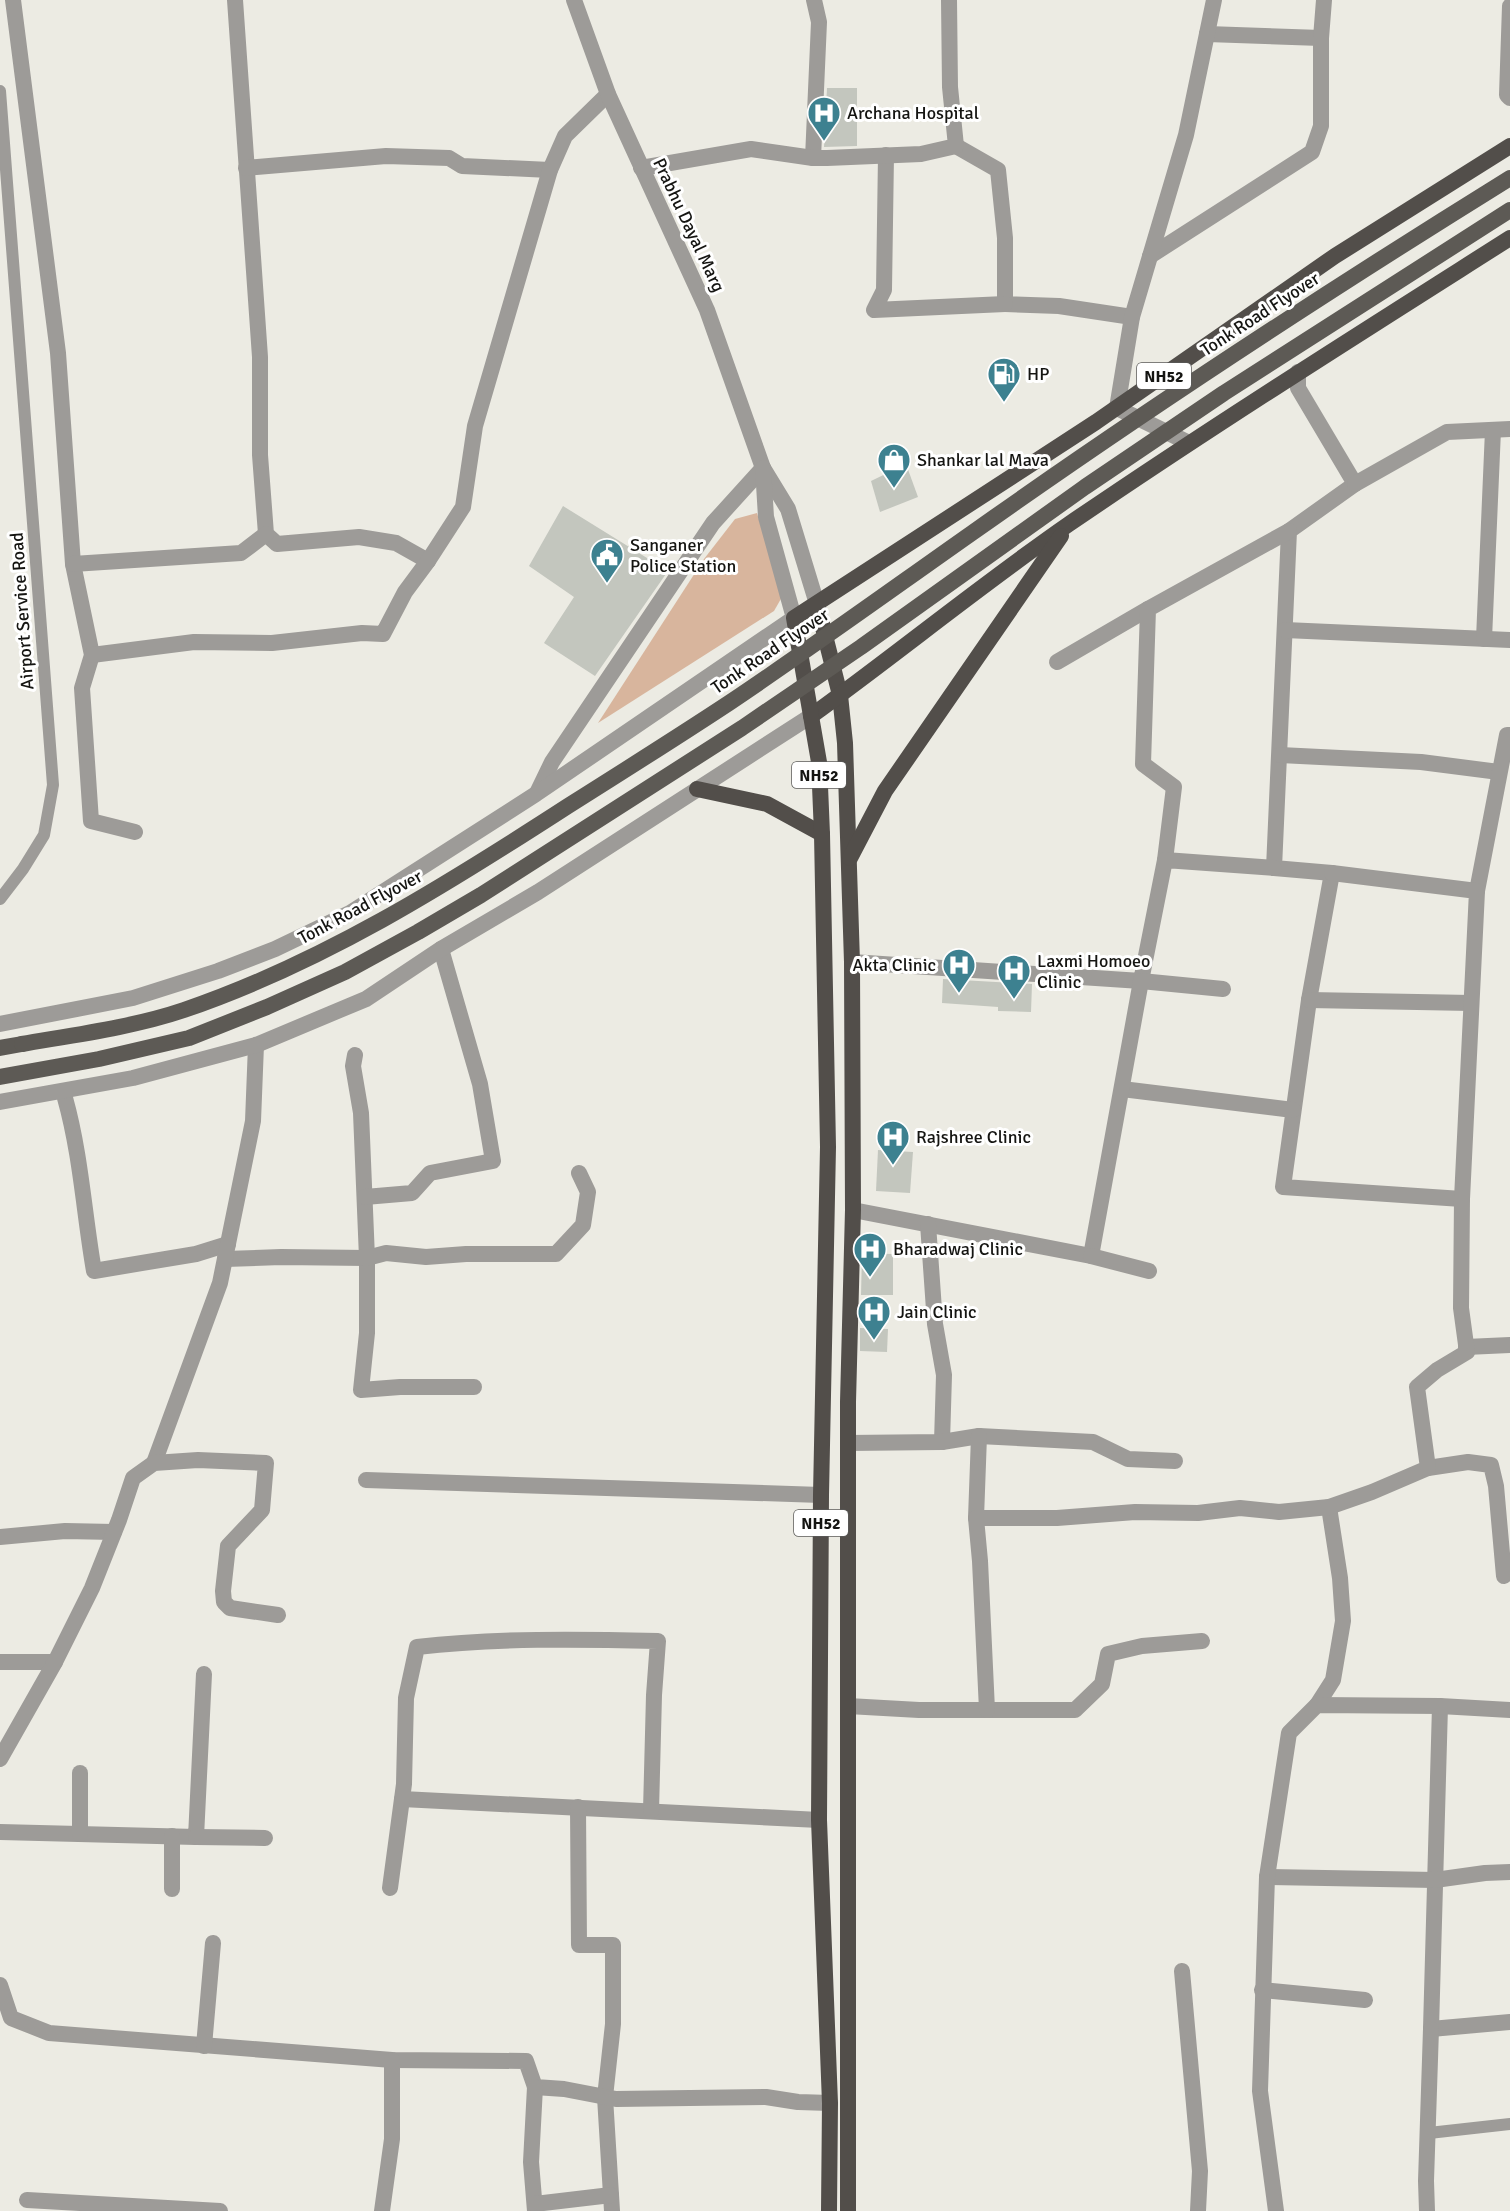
<svg xmlns="http://www.w3.org/2000/svg" width="1510" height="2211" viewBox="0 0 1510 2211" font-family="Signika,sans-serif">
  <rect width="100%" height="100%" fill="#ecebe3"/>
  <!-- green -->
  <path fill="#d8b59d" d="M757,513L782,597L774,611L598,723L704,559L735,519Z"/>
  <!-- building -->
  <g fill="#c3c6be">
    <path d="M827,88H857V146L824,147Z"/>
    <path d="M906,464L918,497L880,512L871,481Z"/>
    <path d="M563,506L668,571L595,676L544,643L574,597L529,566Z"/>
    <path d="M943,979L1032,984L1031,1012L998,1011V1007L942,1003Z"/>
    <path d="M878,1150L913,1152L910,1193L876,1191Z"/>
    <path d="M862,1253L893,1254V1295H861Z"/>
    <path d="M860,1328L888,1329L887,1352L860,1351Z"/>
  </g>
  <g fill="none" stroke-linecap="round" stroke-linejoin="round">
    <!-- service -->
    <g stroke="#9d9b98" stroke-width="12">
      <path d="M0,91L53,785L44,835L23,869L0,899"/>
      <path d="M1429,2133L1510,2124"/>
    </g>
    <!-- minor -->
    <g stroke="#9d9b98" stroke-width="16">
      <path d="M13,0L58,353L73,564L92,655L82,688L91,821L135,832"/>
      <path d="M235,0L260,357V455L266,534L277,544L359,537L396,543L428,561"/>
      <path d="M1510,6L1507,95L1510,98"/>
      <path d="M1207,34L1321,38"/>
      <path d="M956,146L998,170L1005,238V304L1059,306L1132,317"/>
      <path d="M886,155L884,290L874,310L1005,304"/>
      <path d="M813,158L819,22L814,0"/>
      <path d="M246,168L386,156L449,158L462,166L550,170"/>
      <path d="M641,168L751,149L813,158H827L921,154L956,146L950,87L949,0"/>
      <path d="M1150,256L1312,152L1321,126V38L1324,0"/>
      <path d="M1298,372V388L1355,484L1289,531L1274,868L1332,873L1309,1000L1283,1187L1462,1199"/>
      <path d="M1189,443L1117,408L1132,317L1186,135L1214,0"/>
      <path d="M1355,484L1447,432L1510,429"/>
      <path d="M73,564L241,553L266,534"/>
      <path d="M1285,630L1510,640"/>
      <path d="M1484,639L1493,430"/>
      <path d="M92,655L194,642L272,643L362,633L383,634L405,592L428,561L463,507L475,426L550,170L565,136L608,94"/>
      <path d="M1057,662L1148,609"/>
      <path d="M1280,755L1421,762L1499,772"/>
      <path d="M1165,860L1174,787L1143,764L1148,609L1289,531"/>
      <path d="M1477,891L1507,735H1510"/>
      <path d="M852,962L1141,981L1165,860L1274,868"/>
      <path d="M1309,1000L1471,1003"/>
      <path d="M355,1055L353,1066L361,1113L367,1258V1333L361,1390L400,1387H474"/>
      <path d="M1122,1089L1293,1110"/>
      <path d="M65,1098C81,1155 84,1214 94,1271L196,1254L228,1244"/>
      <path d="M365,1197L412,1193L430,1173L493,1161L480,1084L441,949"/>
      <path d="M853,1210L1091,1256L1141,981L1223,989"/>
      <path d="M928,1224L935,1324L944,1375L942,1442"/>
      <path d="M1091,1256L1149,1271"/>
      <path d="M225,1259L281,1257L367,1258L386,1253L426,1257L466,1254H556L583,1225L588,1192L579,1173"/>
      <path d="M1466,1347L1510,1345"/>
      <path d="M848,1443L942,1442L979,1436L1093,1442L1128,1459L1175,1461"/>
      <path d="M154,1463L220,1283L253,1121L256,1045"/>
      <path d="M1428,1468L1468,1462L1491,1465L1496,1486L1504,1576"/>
      <path d="M366,1480L821,1495"/>
      <path d="M976,1518L979,1436"/>
      <path d="M0,1537L65,1531L114,1532"/>
      <path d="M0,1662H55"/>
      <path d="M1317,1705L1333,1680L1343,1621L1340,1578L1329,1507"/>
      <path d="M848,1706L919,1710H1075L1102,1684L1108,1654L1142,1646L1202,1641"/>
      <path d="M1440,1706L1431,2029L1510,2022"/>
      <path d="M987,1710L980,1561L976,1518H1057L1135,1512L1198,1513L1240,1508L1279,1512L1329,1507L1372,1492L1428,1468L1417,1387L1437,1370L1467,1352L1461,1308L1462,1199L1477,891L1332,873"/>
      <path d="M0,1759L55,1662L92,1588L119,1520L133,1478L154,1463L198,1460L266,1463L262,1510L228,1546L223,1591L224,1602L230,1608L278,1615"/>
      <path d="M402,1799L819,1820"/>
      <path d="M578,1807L579,1945H613V2024L605,2097L612,2211"/>
      <path d="M0,1832L196,1837L204,1674"/>
      <path d="M80,1834V1773"/>
      <path d="M196,1837L265,1838"/>
      <path d="M1267,1877L1435,1880L1485,1873L1510,1872"/>
      <path d="M390,1888L404,1784L406,1698L417,1647C497,1638 577,1639 658,1641L654,1695L651,1811"/>
      <path d="M172,1889V1836"/>
      <path d="M1182,1971L1200,2171L1198,2211"/>
      <path d="M0,1985L11,2018L49,2033L392,2060L526,2061L535,2087L564,2089L616,2099L766,2097L798,2102L830,2103"/>
      <path d="M1262,1990L1365,2000"/>
      <path d="M204,2046L213,1943"/>
      <path d="M535,2087L531,2162L535,2211"/>
      <path d="M27,2200L220,2211"/>
      <path d="M535,2204L611,2195"/>
      <path d="M382,2211L392,2139V2060"/>
      <path d="M1276,2211L1260,2091L1267,1877L1289,1733L1317,1705L1440,1706L1510,1710"/>
      <path d="M1427,2211L1426,2181L1431,2029"/>
    </g>
    <!-- tertiary -->
    <g stroke="#9d9b98" stroke-width="16">
      <path d="M574,0L608,94L707,310L763,468L788,509L817,604"/>
      <path d="M538,791L552,762L713,523L763,468"/>
      <path d="M0,1024L133,998L218,971L275,949L350,913L536,794L794,618L766,517L763,468"/>
      <path d="M0,1102L133,1078L256,1045L366,999L441,949L538,892L811,716"/>
    </g>
    <!-- primary -->
    <path stroke="#5d5a55" stroke-width="16" d="M0,1048L22,1044"/>
    <!-- trunk -->
    <g stroke="#524e4a" stroke-width="16">
      <path d="M817,604L840,695L845,743L852,962L853,1210L848,1402V2211"/>
      <path d="M811,716C898,653 981,585 1069,524C1214,425 1362,332 1510,238"/>
      <path d="M697,789L767,804L822,834"/>
      <path d="M850,858L885,791L1061,536"/>
      <path d="M829,2211L830,2103L819,1820L821,1495L828,1147L822,834L819,762L794,618L1096,422L1335,256L1510,146"/>
    </g>
    <!-- primary-bridge -->
    <g stroke="#5d5a55" stroke-width="16">
      <path d="M22,1044C74,1035 134,1027 184,1010C322,963 446,885 568,806C622,772 676,738 729,703C811,648 891,590 972,533C1147,409 1328,291 1510,178"/>
      <path d="M0,1077L99,1059L189,1038L267,1007L345,972L418,932L481,895L742,728L861,647L1085,487L1224,393L1510,210"/>
    </g>
  </g>
  <!-- icons -->
  <defs>
    <g id="hospital-pin" transform="scale(1.725)"><path d="M0 17L-7.5 6A9.5 9.5 0 1 1 7.5 6Z" fill="#3d8190" stroke="#fff"/><path d="M-5-5h3v3.5h4V-5h3V5h-3V1.5h-4V5h-3Z" fill="#fff"/></g>
    <g id="fuel-pin" transform="scale(1.725)"><path d="M0 17L-7.5 6A9.5 9.5 0 1 1 7.5 6Z" fill="#3d8190" stroke="#fff"/><path d="M-5.5-6h7V0h2V4h1.3V-2.5L3-4.5l.8-.8L6-3V5H2.5V1h-1V6h-7ZM-4.2-4.7v3.2H.2V-4.7Z" fill="#fff"/></g>
    <g id="shop-pin" transform="scale(1.725)"><path d="M0 17L-7.5 6A9.5 9.5 0 1 1 7.5 6Z" fill="#3d8190" stroke="#fff"/><path d="M-5-2.5h2.3a2.7 3.5 0 0 1 5.4 0H5L5.5 6h-11ZM-1.5-2.5h3a1.5 2.3 0 0 0-3 0Z" fill="#fff"/></g>
    <g id="civic-pin" transform="scale(1.725)"><path d="M0 17L-7.5 6A9.5 9.5 0 1 1 7.5 6Z" fill="#3d8190" stroke="#fff"/><path d="M-.6-6.5H3V-4.5H.6V-3L4-1V1h2V6H-6V1h2V-1L-.6-3ZM-1.2 2.5V6h2.4V2.5Z" fill="#fff"/></g>
  </defs>
  <g fill-rule="evenodd">
    <use href="#hospital-pin" x="824" y="113"/>
    <use href="#fuel-pin" x="1004" y="374"/>
    <use href="#shop-pin" x="894" y="460"/>
    <use href="#civic-pin" x="607" y="555"/>
    <use href="#hospital-pin" x="959" y="965"/>
    <use href="#hospital-pin" x="1014" y="971"/>
    <use href="#hospital-pin" x="893" y="1137"/>
    <use href="#hospital-pin" x="870" y="1249"/>
    <use href="#hospital-pin" x="874" y="1312"/>
  </g>
  <g text-anchor="middle" stroke-width="6" stroke-linejoin="round" paint-order="stroke">
    <!-- shield labels -->
    <g fill="#fff" stroke="#5b5b59" stroke-width="1.5">
      <rect x="1137" y="363" width="54" height="26" rx="4.5"/>
      <rect x="792" y="762" width="54" height="26" rx="4.5"/>
      <rect x="794" y="1510" width="54" height="26" rx="4.5"/>
    </g>
    <g font-size="16" font-weight="bold" fill="#151512">
      <text x="1164" y="382">NH52</text>
      <text x="819" y="781">NH52</text>
      <text x="821" y="1529">NH52</text>
    </g>
    <!-- poi labels -->
    <g font-size="18" fill="#151512" stroke="#fff" text-anchor="start">
      <text x="847" y="119">Archana Hospital</text>
      <text x="1027" y="380">HP</text>
      <text x="917" y="466">Shankar lal Mava</text>
      <text x="630" y="551">Sanganer<tspan x="630" dy="21">Police Station</tspan></text>
      <text x="1037" y="967">Laxmi Homoeo<tspan x="1037" dy="21">Clinic</tspan></text>
      <text x="936" y="971" text-anchor="end">Akta Clinic</text>
      <text x="916" y="1143">Rajshree Clinic</text>
      <text x="893" y="1255">Bharadwaj Clinic</text>
      <text x="897" y="1318">Jain Clinic</text>
    </g>
    <!-- street labels -->
    <g font-size="18" fill="#151512" stroke="#fff">
      <text transform="translate(689 225) rotate(65)" y="6">Prabhu Dayal Marg</text>
      <text transform="translate(1260 314) rotate(-33)" y="6">Tonk Road Flyover</text>
      <text transform="translate(22 611) rotate(-94)" y="6">Airport Service Road</text>
      <text transform="translate(770 651) rotate(-34)" y="6">Tonk Road Flyover</text>
      <text transform="translate(360 907) rotate(-28)" y="6">Tonk Road Flyover</text>
    </g>
  </g>
</svg>
